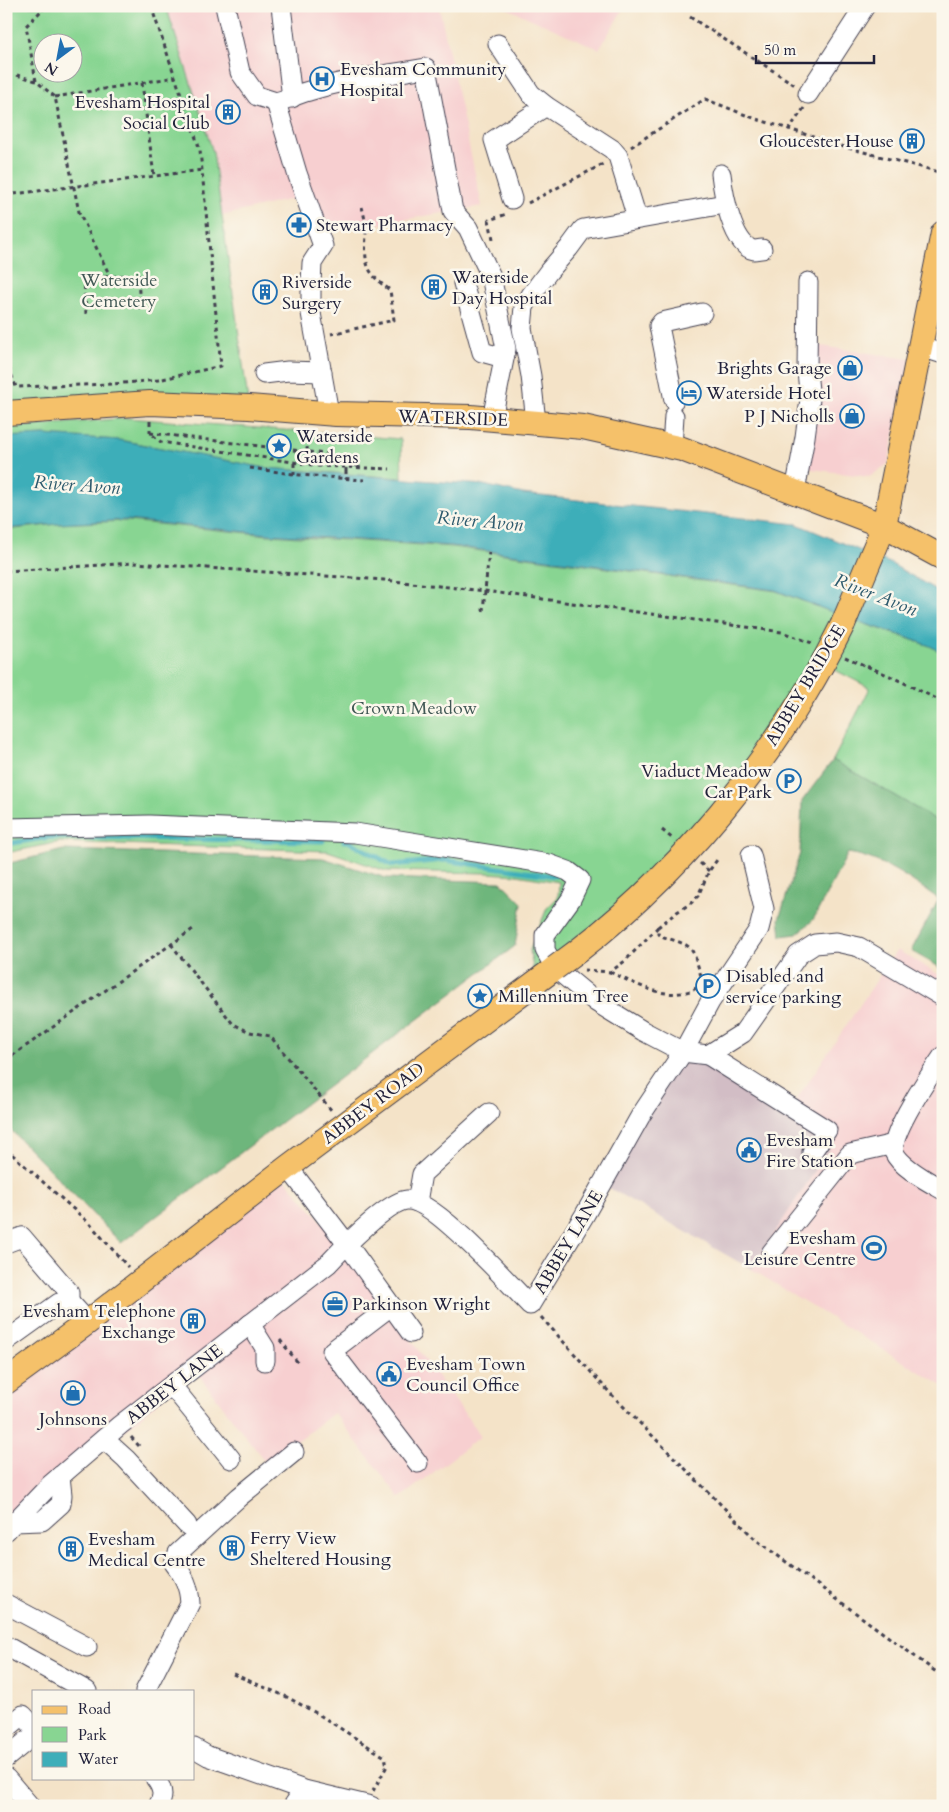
<svg xmlns="http://www.w3.org/2000/svg" width="949" height="1812" viewBox="0 0 949 1812" font-family="Cardo,serif">
  <rect width="100%" height="100%" fill="#fbf7ec"/>
  <filter id="ink" filterUnits="userSpaceOnUse"><feTurbulence type="fractalNoise" baseFrequency=".02" numOctaves="2"/><feDisplacementMap in="SourceGraphic" scale="10" xChannelSelector="R" yChannelSelector="G"/><feConvolveMatrix kernelMatrix="1 2 1 2 8 2 1 2 1" color-interpolation-filters="sRGB"/></filter>
  <filter id="wash" filterUnits="userSpaceOnUse"><feTurbulence type="fractalNoise" baseFrequency=".0096" numOctaves="4" result="noise"/><feDisplacementMap in="SourceGraphic" scale="20" xChannelSelector="R" yChannelSelector="G"/><feGaussianBlur stdDeviation="1.12" result="paint"/><feColorMatrix in="noise" values="0 0 0 0 0 0 0 0 0 0 0 0 0 0 0 0 0 1.4 0 .05"/><feComposite in="paint" operator="in"/></filter>
  <g filter="url(#wash)">
    <rect width="100%" height="100%" fill="#f4e3c8"/>
    <!-- built -->
    <g fill="#f7cfd0">
      <path d="M166,6H439L482,206L316,235L304,196L222,216L213,152Z"/>
      <path d="M502,6H625L599,49Z"/>
      <path d="M807,344L910,359L888,464L869,477L805,468Z"/>
      <path d="M897,950L943,977V1386L751,1269L837,1137L792,1106Z"/>
      <path d="M284,1178L341,1244L481,1436L400,1498L334,1413L267,1464L195,1370L6,1533V1391Z"/>
    </g>
    <!-- industrial -->
    <path fill="#d2bdc5" d="M683,1052L708,1055L837,1137L751,1269L602,1184Z"/>
    <!-- green -->
    <g fill="#88d592" stroke="#557c66" fill-rule="evenodd">
      <path d="M6,6H166L213,152L249,407L6,413ZM42,42H72V72H42Z"/>
      <path d="M128,418L401,439L402,478L266,468L119,440L44,435L6,437V428Z"/>
      <path d="M127,521L268,535L452,547L776,591L842,616L722,807L535,981L530,950L547,908L558,897L559,882L517,875L487,873L386,871L328,851L60,842L6,853V530L58,524Z"/>
      <path d="M850,619L930,646L943,653V824L833,760L870,688L831,668Z"/>
    </g>
    <!-- forest -->
    <g fill="#6eb67c" stroke="#486c5c">
      <path d="M833,760L943,824V969L911,951L939,899C911,880 882,858 848,853L813,920L797,934L781,936L779,919L800,853L802,801Z"/>
      <path d="M63,850L323,858L386,878L501,882L522,903L515,946L121,1243L6,1125V864Z"/>
    </g>
    <!-- water -->
    <path fill="#3eaeb9" stroke="#30687a" d="M44,435L119,440L266,468L484,485L523,494L797,524L890,563L943,594V653L930,646L900,635L847,618L775,590L452,546L268,534L127,520L57,524L6,529V437Z"/>
    <g fill="none" stroke-linecap="round" stroke-linejoin="round">
      <!-- stream -->
      <g stroke="#3eaeb9" stroke-width="5">
        <path d="M344,841H348L392,865L444,860L555,876"/>
        <path d="M6,844L51,837L323,841"/>
      </g>
    </g>
  </g>
  <g filter="url(#ink)">
    <g fill="none" stroke-linecap="round" stroke-linejoin="round">
      <!-- minor casing -->
      <g stroke="#423f50" stroke-width="21">
        <g id="minor">
          <path d="M225,6L240,72L257,96L276,102"/>
          <path d="M281,6L292,98"/>
          <path d="M498,44L531,94L546,106L612,149L618,156L637,218"/>
          <path d="M808,94L865,6"/>
          <path d="M721,174C723,191 732,246 754,250C757,250 759,249 762,249"/>
          <path d="M512,199L494,140L546,106"/>
          <path d="M463,283L482,352L504,358"/>
          <path d="M921,347L943,354"/>
          <path d="M264,374L288,371L322,372"/>
          <path d="M674,400L659,326L662,322L702,313"/>
          <path d="M329,413L311,313V284L312,263L323,246L297,173L276,102C288,99 297,94 309,91C346,79 387,75 426,68L453,211L468,228L491,276L506,349L492,419"/>
          <path d="M536,422L531,376L522,328L524,307L531,295L549,271L569,248L583,229L725,204"/>
          <path d="M672,447L674,416"/>
          <path d="M795,491L805,437L810,399L807,372L808,282"/>
          <path d="M6,828L149,825L355,833L549,864L568,871L580,880L571,899L545,935V950L555,968L596,1002L643,1031L683,1052L708,1055L743,1033L798,955L815,944L836,942L859,947L943,997"/>
          <path d="M708,1055L827,1130L812,1152"/>
          <path d="M943,1056C932,1072 889,1134 894,1152C900,1167 929,1182 943,1190"/>
          <path d="M288,1167L347,1244L411,1333"/>
          <path d="M417,1202L422,1174L489,1113"/>
          <path d="M6,1243L22,1237L69,1292V1301"/>
          <path d="M771,1253L850,1154L894,1144"/>
          <path d="M391,1306L332,1351L418,1463"/>
          <path d="M250,1324L265,1348V1361"/>
          <path d="M6,1341L59,1303L69,1301L88,1322"/>
          <path d="M172,1386L231,1459"/>
          <path d="M104,1439L126,1459L187,1525"/>
          <path d="M14,1522L42,1521L61,1504L62,1495L60,1476"/>
          <path d="M6,1531L50,1485L120,1425L328,1264C342,1249 388,1201 407,1200C434,1199 509,1284 530,1305L584,1216L641,1115L683,1052L710,1002L759,929L764,909L751,855"/>
          <path d="M6,1604L87,1647"/>
          <path d="M6,1646L87,1691"/>
          <path d="M145,1691L190,1603C189,1586 184,1576 174,1563L178,1553L239,1497L294,1452"/>
          <path d="M6,1729L23,1715L34,1727"/>
          <path d="M194,1748L208,1756L304,1790L371,1806"/>
          <path d="M6,1758L34,1735"/>
          <path d="M6,1778L30,1806"/>
          <path d="M155,1778C162,1787 165,1796 158,1806"/>
          <path d="M293,1806L304,1790"/>
        </g>
      </g>
      <!-- major casing -->
      <g stroke="#423f50" stroke-width="26">
        <g id="major">
          <path d="M6,413L150,403L249,407L336,414L471,417L583,427L682,449L884,526L943,558"/>
          <path d="M843,624L884,526L943,233"/>
          <path d="M6,1382L88,1322L288,1167L555,968"/>
        </g>
      </g>
      <!-- path -->
      <g stroke="#423f50" stroke-width="3" stroke-dasharray="4 4" stroke-linecap="butt">
        <path d="M42,10L46,6"/>
        <path d="M690,17L795,85"/>
        <path d="M17,75L36,81L55,97L79,212L110,276L111,281"/>
        <path d="M36,81L26,26L42,10L38,6"/>
        <path d="M142,83L154,176"/>
        <path d="M55,97L176,77"/>
        <path d="M804,108L789,129L837,145L943,173"/>
        <path d="M631,147L705,99L756,119L789,129"/>
        <path d="M6,195L203,170"/>
        <path d="M528,203L605,163"/>
        <path d="M493,239L489,220L507,214"/>
        <path d="M86,314L84,278L138,275L140,311"/>
        <path d="M331,334L394,320L390,290C363,271 365,262 366,231C366,223 364,215 362,207"/>
        <path d="M6,360L16,387L113,384L158,380L221,366L200,150L151,6"/>
        <path d="M150,421V433L161,442L319,466L390,469"/>
        <path d="M150,433L326,454L360,467"/>
        <path d="M307,451L308,431"/>
        <path d="M250,468L300,475L364,480"/>
        <path d="M346,472V467V479"/>
        <path d="M294,475V462"/>
        <path d="M6,571L134,563L384,580L485,591L782,632L812,643"/>
        <path d="M483,611L489,552"/>
        <path d="M845,657L890,676L943,702"/>
        <path d="M662,830L673,839"/>
        <path d="M700,863L709,871"/>
        <path d="M171,944L233,1024L250,1032L270,1036L332,1111"/>
        <path d="M584,970L610,972L625,961L658,927"/>
        <path d="M610,972C636,984 666,1002 695,989L701,976C691,943 694,947 661,936L658,934V927L677,912L690,904L698,896L709,871L719,857"/>
        <path d="M6,1060L196,927"/>
        <path d="M6,1149L89,1223L128,1267"/>
        <path d="M541,1317L610,1393L755,1539L943,1677"/>
        <path d="M280,1340L299,1364"/>
        <path d="M131,1437L140,1447"/>
        <path d="M233,1674L285,1696L318,1714L385,1757L387,1766L373,1791"/>
      </g>
      <!-- minor -->
      <use href="#minor" stroke="#fff" stroke-width="19"/>
      <!-- major -->
      <use href="#major" stroke="#f5c16b" stroke-width="24"/>
      <!-- major-bridge casing -->
      <g stroke="#423f50" stroke-width="26" stroke-linecap="butt">
        <path id="major-bridge" d="M555,968C675,882 778,757 843,624"/>
      </g>
      <!-- major-bridge -->
      <use href="#major-bridge" stroke="#f5c16b" stroke-width="24"/>
    </g>
  </g>
  <!-- icons -->
  <defs>
    <g id="hospital-ring" transform="scale(1.25)"><circle r="9.5" fill="#fbf7ec" stroke="#1f6fb2" stroke-width="1.5"/><path d="M-5-5h3v3.5h4V-5h3V5h-3V1.5h-4V5h-3Z" fill="#1f6fb2"/></g>
    <g id="building-ring" transform="scale(1.25)"><circle r="9.5" fill="#fbf7ec" stroke="#1f6fb2" stroke-width="1.5"/><path d="M-4-6H4V6H1V3H-1V6H-4ZM-2.5-4.3h1.7v1.8h-1.7ZM.8-4.3h1.7v1.8H.8ZM-2.5-1h1.7V.8h-1.7ZM.8-1h1.7V.8H.8Z" fill="#1f6fb2"/></g>
    <g id="pharmacy-ring" transform="scale(1.25)"><circle r="9.5" fill="#fbf7ec" stroke="#1f6fb2" stroke-width="1.5"/><path d="M-2-6h4v4h4v4h-4v4h-4v-4h-4v-4h4Z" fill="#1f6fb2"/></g>
    <g id="shop-ring" transform="scale(1.25)"><circle r="9.5" fill="#fbf7ec" stroke="#1f6fb2" stroke-width="1.5"/><path d="M-5-2.5h2.3a2.7 3.5 0 0 1 5.4 0H5L5.5 6h-11ZM-1.5-2.5h3a1.5 2.3 0 0 0-3 0Z" fill="#1f6fb2"/></g>
    <g id="hotel-ring" transform="scale(1.25)"><circle r="9.5" fill="#fbf7ec" stroke="#1f6fb2" stroke-width="1.5"/><path d="M-6-4.5h1.5V1H6V5H4.5V3h-9V5H-6ZM-4 0a1.8 1.8 0 1 1 3.6 0ZM.5 0V-2.5h3Q6-2.5 6 0Z" fill="#1f6fb2"/></g>
    <g id="sight-ring" transform="scale(1.25)"><circle r="9.5" fill="#fbf7ec" stroke="#1f6fb2" stroke-width="1.5"/><path d="M0-6L1.8-2.2L6-1.7L2.9 1.2L3.7 5.4L0 3.3L-3.7 5.4L-2.9 1.2L-6-1.7L-1.8-2.2Z" fill="#1f6fb2"/></g>
    <g id="parking-ring" transform="scale(1.25)"><circle r="9.5" fill="#fbf7ec" stroke="#1f6fb2" stroke-width="1.5"/><path d="M-3.5-5.5H1a3.5 3.5 0 0 1 0 7H-1V5.5H-3.5ZM-1-3.4V-.6H.8a1.4 1.4 0 0 0 0-2.8Z" fill="#1f6fb2"/></g>
    <g id="civic-ring" transform="scale(1.25)"><circle r="9.5" fill="#fbf7ec" stroke="#1f6fb2" stroke-width="1.5"/><path d="M-.6-6.5H3V-4.5H.6V-3L4-1V1h2V6H-6V1h2V-1L-.6-3ZM-1.2 2.5V6h2.4V2.5Z" fill="#1f6fb2"/></g>
    <g id="stadium-ring" transform="scale(1.25)"><circle r="9.5" fill="#fbf7ec" stroke="#1f6fb2" stroke-width="1.5"/><path d="M0-5a6.5 5 0 1 0 0 10a6.5 5 0 1 0 0-10ZM-3.5-1.8h7v3.6h-7Z" fill="#1f6fb2"/></g>
    <g id="office-ring" transform="scale(1.25)"><circle r="9.5" fill="#fbf7ec" stroke="#1f6fb2" stroke-width="1.5"/><path d="M-6-3h4V-5.5h4V-3h4V5H-6ZM-1-4.5V-3h2v-1.5ZM-6 0V1H6V0Z" fill="#1f6fb2"/></g>
  </defs>
  <g fill-rule="evenodd">
    <use href="#hospital-ring" x="322" y="79"/>
    <use href="#building-ring" x="228" y="112"/>
    <use href="#building-ring" x="912" y="141"/>
    <use href="#pharmacy-ring" x="299" y="225"/>
    <use href="#building-ring" x="434" y="287"/>
    <use href="#building-ring" x="265" y="292"/>
    <use href="#shop-ring" x="850" y="368"/>
    <use href="#hotel-ring" x="689" y="393"/>
    <use href="#shop-ring" x="852" y="416"/>
    <use href="#sight-ring" x="279" y="446"/>
    <use href="#parking-ring" x="789" y="781"/>
    <use href="#parking-ring" x="708" y="986"/>
    <use href="#sight-ring" x="480" y="996"/>
    <use href="#civic-ring" x="749" y="1150"/>
    <use href="#stadium-ring" x="874" y="1248"/>
    <use href="#office-ring" x="335" y="1304"/>
    <use href="#building-ring" x="193" y="1321"/>
    <use href="#civic-ring" x="389" y="1374"/>
    <use href="#shop-ring" x="73" y="1393"/>
    <use href="#building-ring" x="232" y="1548"/>
    <use href="#building-ring" x="71" y="1549"/>
  </g>
  <g text-anchor="middle" stroke-width="5" stroke-linejoin="round" paint-order="stroke">
    <!-- poi labels -->
    <g font-size="18" fill="#22223b" stroke="#fbf7ec" text-anchor="start">
      <text x="340" y="75">Evesham Community<tspan x="340" dy="21">Hospital</tspan></text>
      <text x="210" y="108" text-anchor="end">Evesham Hospital<tspan x="210" dy="21">Social Club</tspan></text>
      <text x="894" y="147" text-anchor="end">Gloucester House</text>
      <text x="316" y="231">Stewart Pharmacy</text>
      <text x="452" y="283">Waterside<tspan x="452" dy="21">Day Hospital</tspan></text>
      <text x="282" y="288">Riverside<tspan x="282" dy="21">Surgery</tspan></text>
      <text x="832" y="374" text-anchor="end">Brights Garage</text>
      <text x="706" y="399">Waterside Hotel</text>
      <text x="834" y="422" text-anchor="end">P J Nicholls</text>
      <text x="296" y="442">Waterside<tspan x="296" dy="21">Gardens</tspan></text>
      <text x="772" y="777" text-anchor="end">Viaduct Meadow<tspan x="772" dy="21">Car Park</tspan></text>
      <text x="726" y="982">Disabled and<tspan x="726" dy="21">service parking</tspan></text>
      <text x="498" y="1002">Millennium Tree</text>
      <text x="766" y="1146">Evesham<tspan x="766" dy="21">Fire Station</tspan></text>
      <text x="856" y="1244" text-anchor="end">Evesham<tspan x="856" dy="21">Leisure Centre</tspan></text>
      <text x="352" y="1310">Parkinson Wright</text>
      <text x="176" y="1317" text-anchor="end">Evesham Telephone<tspan x="176" dy="21">Exchange</tspan></text>
      <text x="406" y="1370">Evesham Town<tspan x="406" dy="21">Council Office</tspan></text>
      <text x="73" y="1425" text-anchor="middle">Johnsons</text>
      <text x="250" y="1544">Ferry View<tspan x="250" dy="21">Sheltered Housing</tspan></text>
      <text x="88" y="1545">Evesham<tspan x="88" dy="21">Medical Centre</tspan></text>
    </g>
    <!-- park labels -->
    <g font-size="18" fill="#415855" stroke="#fbf7ec">
      <text x="119" y="286">Waterside<tspan x="119" dy="21">Cemetery</tspan></text>
      <text x="414" y="714">Crown Meadow</text>
    </g>
    <!-- street labels -->
    <g font-size="18" fill="#22223b" stroke="#fbf7ec">
      <text transform="translate(453 418) rotate(2)" y="6">WATERSIDE</text>
      <text transform="translate(805 685) rotate(-59)" y="6">ABBEY BRIDGE</text>
      <text transform="translate(373 1103) rotate(-37)" y="6">ABBEY ROAD</text>
      <text transform="translate(568 1242) rotate(-59)" y="6">ABBEY LANE</text>
      <text transform="translate(174 1384) rotate(-38)" y="6">ABBEY LANE</text>
    </g>
    <!-- water labels -->
    <g font-size="19" font-style="italic" fill="#2d5a6d" stroke="#fbf7ec">
      <text transform="translate(77 484) rotate(4)" y="7">River Avon</text>
      <text transform="translate(480 520) rotate(5)" y="7">River Avon</text>
      <text transform="translate(876 594) rotate(21)" y="7">River Avon</text>
    </g>
  </g>
  <!-- margin -->
  <rect width="949" height="1812" fill="none" stroke="#fbf7ec" stroke-width="25"/>
  <!-- legend -->
  <rect x="32" y="1690" width="162" height="90" fill="#fbf7ec" stroke="#a4a2a5"/>
  <rect x="42" y="1706" width="25" height="8" fill="#f5c16b" stroke="#a4a2a5"/>
  <text x="78" y="1714" font-size="15" fill="#22223b">Road</text>
  <rect x="42" y="1727" width="25" height="15" fill="#88d592" stroke="#a4a2a5"/>
  <text x="78" y="1740" font-size="15" fill="#22223b">Park</text>
  <rect x="42" y="1752" width="25" height="15" fill="#3eaeb9" stroke="#a4a2a5"/>
  <text x="78" y="1764" font-size="15" fill="#22223b">Water</text>
  <!-- north arrow -->
  <g transform="translate(58 58) rotate(212)"><circle r="24" fill="#fbf7ec" stroke="#a4a2a5"/>
  <path d="M0-4L9 19L0 12L-9 19Z" fill="#1f6fb2"/>
  <text y="-8" font-size="14" font-weight="bold" text-anchor="middle" fill="#22223b">N</text>
  </g>
  <!-- scale -->
  <path d="M756 55v8h118v-8" fill="none" stroke="#22223b" stroke-width="2.5"/>
  <text x="764" y="55" font-size="15" fill="#22223b" stroke="#fbf7ec" stroke-width="4" paint-order="stroke">50 m</text>
</svg>
